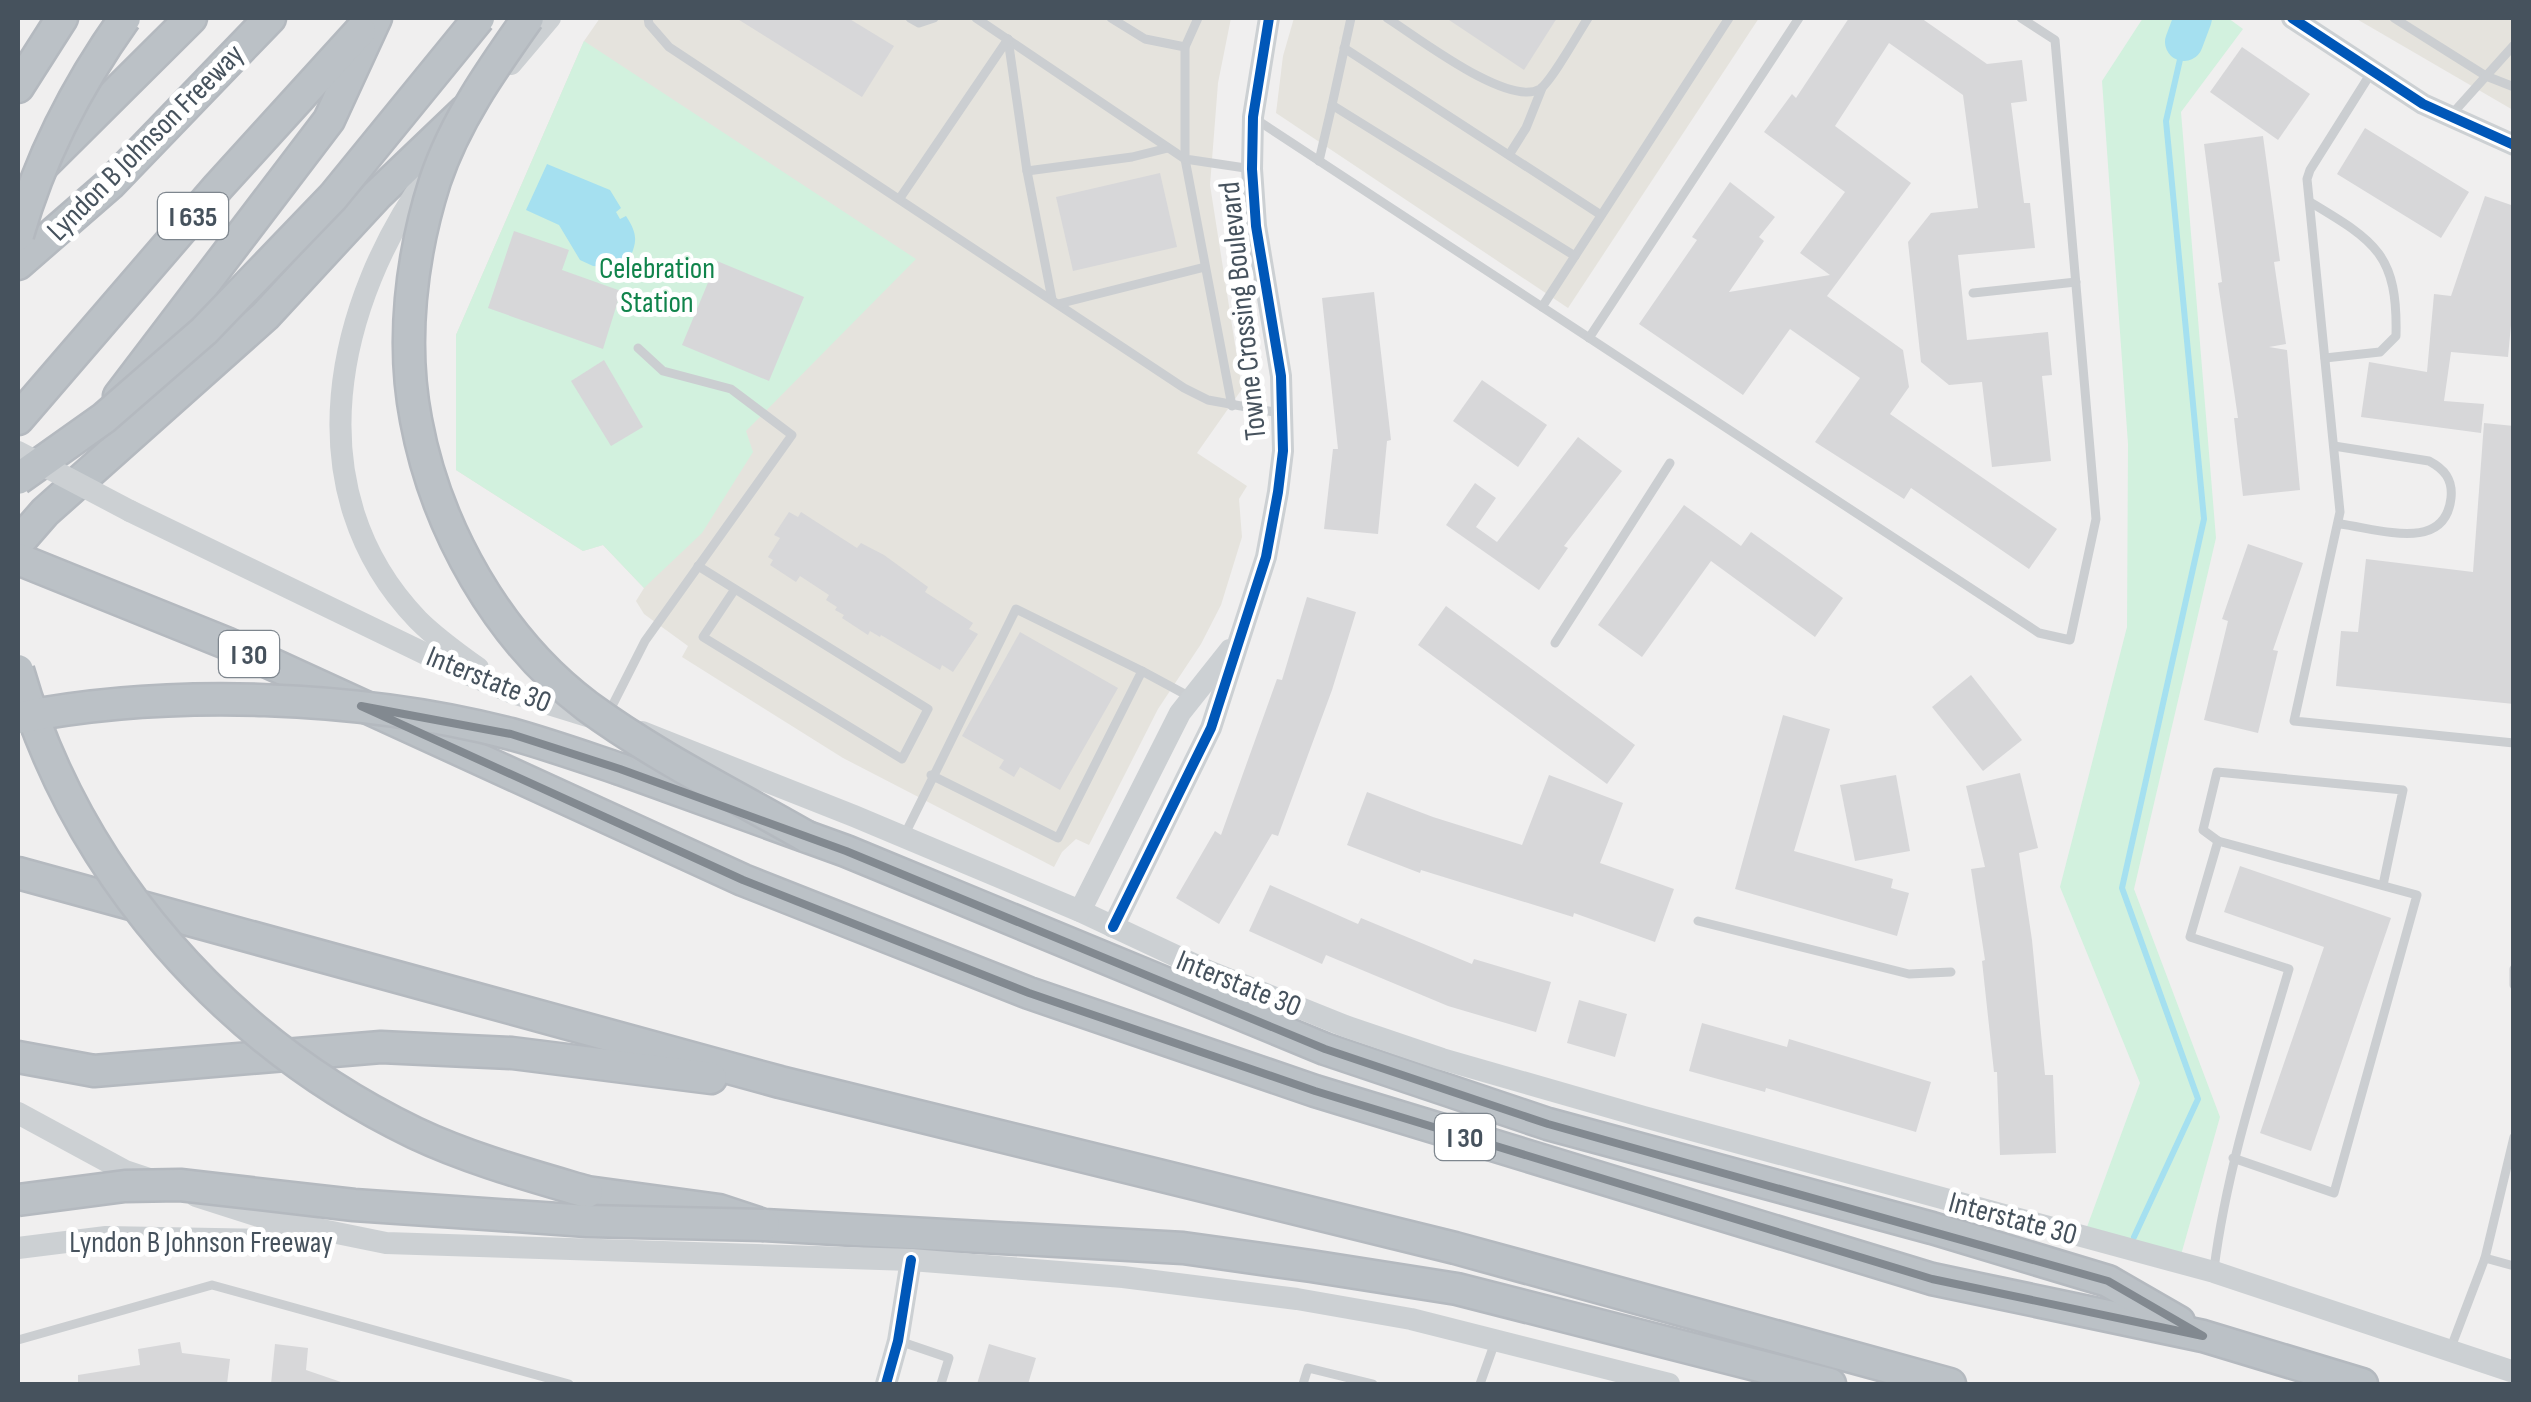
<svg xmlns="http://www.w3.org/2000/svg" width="2531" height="1402" viewBox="0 0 2531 1402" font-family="'Sofia Sans Condensed',sans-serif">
  <rect width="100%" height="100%" fill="#f0efef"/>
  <!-- commercial -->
  <g fill="#e5e3dd">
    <path d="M600,18H1231L1218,83L1210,185L1242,389L1197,453L1247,486L1239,499L1242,537L1221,605L1201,644L1158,709L1089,845L1076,839L1062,852L1054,867L843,758L682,657L688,646L644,614L636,601L644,588L603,545L583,551L456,470V335L584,41Z"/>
    <path d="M1294,18H1759L1568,308L1276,113L1283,56Z"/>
    <path d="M2355,18H2513V110Z"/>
  </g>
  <!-- green -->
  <g fill="#d2f1de">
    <path d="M2143,18H2228L2243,29L2181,112L2216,538L2134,889L2220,1117L2179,1262L2084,1235L2140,1083L2060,887L2127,627L2128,444L2102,81Z"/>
    <path d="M584,41L916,259L746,431L753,452L702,533L644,588L603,545L583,551L456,470V335Z"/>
  </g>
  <!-- water -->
  <path fill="#a5e0f0" d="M547,164L610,190L621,208L616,212L620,219L626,216C639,236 637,243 627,264L622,262L620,268L593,266L580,260L559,225L526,210Z"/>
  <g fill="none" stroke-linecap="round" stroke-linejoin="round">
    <!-- stream -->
    <path stroke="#a5e0f0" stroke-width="6" d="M2134,1237L2198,1099L2122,888L2204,519L2166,121L2184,42"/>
    <!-- river -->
    <path stroke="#a5e0f0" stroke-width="38" d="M2184,42L2193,18"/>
  </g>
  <!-- building -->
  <g fill="#d7d7d9">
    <path d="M736,18H848L894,46L862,97Z"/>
    <path d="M1446,18H1557L1524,70Z"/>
    <path d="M1849,18H1921L1987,64L2022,60L2027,101L2011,103L2024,203H2030L2035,248L1958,255L1967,340L2048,332L2052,375L2042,376L2051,461L1992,467L1982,382L1949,385L1921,362L1908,242L1931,213L1978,208L1963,95L1889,43L1835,126L1911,183L1827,296L1903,350L1909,387L1890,414L2057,529L2029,569L1911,488L1904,499L1815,442L1860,378L1790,329L1743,395L1639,324L1697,240L1692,237L1730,182L1775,217L1759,237L1764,241L1729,292L1830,275L1800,253L1845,192L1764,132L1792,94L1796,98Z"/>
    <path d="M2242,47L2310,94L2278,140L2210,92Z"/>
    <path d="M2365,128L2469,192L2441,238L2337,174Z"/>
    <path d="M2263,136L2280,261L2274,262L2286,344L2269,347L2287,350L2300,490L2243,496L2234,418H2238L2218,283L2222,282L2204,144Z"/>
    <path d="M1160,173L1177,247L1073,271L1056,197Z"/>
    <path d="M2485,196L2514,206V293L2508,357L2451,352L2444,401L2484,404L2481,433L2361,417L2369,362L2427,372L2434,294L2451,296Z"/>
    <path d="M514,231L569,250L562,270L621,291L603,349L488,308Z"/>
    <path d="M717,261L804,297L769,381L682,345Z"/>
    <path d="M1374,292L1391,440L1387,441L1378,534L1324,529L1333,449H1338L1322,298Z"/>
    <path d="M604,360L643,427L611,446L571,381Z"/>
    <path d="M1482,380L1547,425L1518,467L1453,421Z"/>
    <path d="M2484,423L2514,426V704L2336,686L2341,631L2358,632L2366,559L2473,572Z"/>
    <path d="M1578,437L1622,471L1564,546L1568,548L1539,590L1446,525L1475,483L1496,498L1476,527L1497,542Z"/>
    <path d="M1684,505L1741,546L1751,532L1843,598L1815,637L1711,561L1642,657L1598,625Z"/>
    <path d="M789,512L798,517L801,512L857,548L861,543L884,555L928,587L925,592L973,623L969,629L978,634L953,672L942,665L940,670L881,635L880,637L870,631L868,635L842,618L844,615L835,610L837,607L826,600L829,595L800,576L796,582L770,565L773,560L768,557L780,538L774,535Z"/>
    <path d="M2248,544L2303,563L2273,650L2278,651L2258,733L2204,720L2228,621L2222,619Z"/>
    <path d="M1307,597L1356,612L1332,690L1278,836L1272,834L1219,924L1176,898L1215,831L1221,835L1277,679L1282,680Z"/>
    <path d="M1446,606L1635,745L1607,784L1418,645Z"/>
    <path d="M1020,632L1118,688L1060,790L1020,767L1014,777L999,768L1004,760L962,736Z"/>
    <path d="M1971,675L2022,740L1983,771L1932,707Z"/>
    <path d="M1783,715L1830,729L1794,851L1893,879L1891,888L1909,893L1897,936L1735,889Z"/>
    <path d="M2020,773L2038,848L2019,853L2032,940L2045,1075H2053L2056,1153L2000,1155L1997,1072H1994L1982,961L1985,960L1971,869L1985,867L1966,786Z"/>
    <path d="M1549,775L1623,803L1600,863L1674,889L1655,942L1574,913L1573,917L1421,870L1420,873L1347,845L1367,792L1433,817L1522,845Z"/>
    <path d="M1896,775L1910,851L1855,861L1840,785Z"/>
    <path d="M2240,866L2391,918L2311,1151L2260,1133L2324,947L2224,912Z"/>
    <path d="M1270,885L1358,924L1361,918L1472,964L1474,959L1551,982L1536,1032L1448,1006L1326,955L1322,964L1249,931Z"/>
    <path d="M1579,1000L1627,1014L1615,1057L1567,1043Z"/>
    <path d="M1702,1023L1787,1047L1789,1039L1931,1082L1916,1132L1766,1088L1765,1092L1689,1071Z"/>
    <path d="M180,1342L182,1353L230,1359L227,1384H78V1375L140,1365L138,1349Z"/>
    <path d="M275,1344L308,1348L306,1370L341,1382L340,1384H271Z"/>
    <path d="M989,1344L1036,1358L1028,1384H977Z"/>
  </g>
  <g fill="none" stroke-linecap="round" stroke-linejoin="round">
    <!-- highway casing -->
    <g stroke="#b4b9bf" stroke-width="35">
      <g id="highway">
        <path d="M18,87L62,18"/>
        <path d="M44,164L191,18"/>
        <path d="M18,264L110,184L270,18"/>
        <path d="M119,396L329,120L376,18"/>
        <path d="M18,419L218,187L360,31"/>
        <path d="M18,543L45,512L265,316L377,195L465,111"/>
        <path d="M18,559L226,643L743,880L1029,993L1315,1091L1932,1279L2203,1336L2362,1384"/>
        <path d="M620,769L846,851L1325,1049L1548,1124L1932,1228L2108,1281L2179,1322"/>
        <path d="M18,873L780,1082L1455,1248L1950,1384"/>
        <path d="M18,1057L94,1071L381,1047L512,1053L711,1078"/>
        <path d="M587,1192L719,1210L764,1225L1183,1248L1311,1266L1457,1289L1830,1384"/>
      </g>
    </g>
    <!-- lane -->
    <g stroke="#cbced1" stroke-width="9">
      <path d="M648,18L649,24L669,47L1184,388L1208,400L1280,413"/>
      <path d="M910,18L919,23L934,18"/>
      <path d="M976,18L1185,159L1232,406"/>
      <path d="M1111,18L1145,39L1185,47"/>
      <path d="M1198,18L1185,47V159L1252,169"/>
      <path d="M1351,18L1332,105L1575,256"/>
      <path d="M1387,18C1416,36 1508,108 1540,89C1551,82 1579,32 1588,18"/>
      <path d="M2394,18L2486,76L2514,87"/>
      <path d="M1008,39L1027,171L1132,157L1168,148"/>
      <path d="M1344,48L1601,215"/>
      <path d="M2371,73L2310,170L2307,179L2340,512L2294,721L2514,743"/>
      <path d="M2452,114L2514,45"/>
      <path d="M1257,120L2039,633L2070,640L2096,519L2055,40L2021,18"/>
      <path d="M1509,155L1526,128L1542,88"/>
      <path d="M1319,161L1332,105"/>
      <path d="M1027,171L1052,299"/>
      <path d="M900,198L1008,39"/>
      <path d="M2310,202C2375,241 2398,254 2396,336L2380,352L2325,358"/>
      <path d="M1973,293L2076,282"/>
      <path d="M1058,304L1205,267"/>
      <path d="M1542,307L1729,18"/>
      <path d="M1589,338L1799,18"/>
      <path d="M2334,446L2429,461C2444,469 2453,479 2451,498C2445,553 2380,529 2340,524"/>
      <path d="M698,566L928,709L902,759L703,637L735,589"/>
      <path d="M1555,643L1670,463"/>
      <path d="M1142,671L1192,698"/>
      <path d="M608,714L645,641L792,435L731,389L663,371L638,348"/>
      <path d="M905,834L1016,609L1142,671L1058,838L931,775"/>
      <path d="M2218,841L2203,830L2217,772L2403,790L2383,885"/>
      <path d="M1698,921L1909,974L1951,972"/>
      <path d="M2514,969V985"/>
      <path d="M2485,1258L2514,1137"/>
      <path d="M2214,1269C2227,1166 2260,1068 2289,969L2190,937L2218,841L2417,895L2334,1193L2233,1158"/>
      <path d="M18,1340L212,1285L569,1384"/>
      <path d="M902,1342L949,1358L941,1384"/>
      <path d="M2450,1350L2485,1258L2514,1266"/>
      <path d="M1303,1384L1308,1368L1373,1384"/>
      <path d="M1480,1384L1495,1342"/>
    </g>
    <!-- secondary -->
    <g stroke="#ccd0d3" stroke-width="22">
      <path d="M2292,18L2423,104L2514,145"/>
      <path d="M511,64L550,18"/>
      <path d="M432,170C335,301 293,490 418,620C436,638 457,653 478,668"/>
      <path d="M130,511L465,673L513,693L597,719"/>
      <path d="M642,732L854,816L1080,911L1208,971L1345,1026L1442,1059L1644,1117L2214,1272L2514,1372"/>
      <path d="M1080,911L1180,713L1230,650"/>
      <path d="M1113,927L1211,728L1266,557L1278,492L1283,451L1281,376L1256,226L1252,169L1253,117L1269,18"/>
      <path d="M18,1113L125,1171L152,1180"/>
      <path d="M196,1196L268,1219L386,1243L911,1260L1123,1277L1297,1299L1411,1319L1669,1384"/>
      <path d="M18,1248L106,1237L322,1241"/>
      <path d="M886,1384L898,1341L911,1260"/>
    </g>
    <!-- highway -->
    <use href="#highway" stroke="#bbc1c6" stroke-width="30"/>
    <!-- highway-bridge casing -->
    <g stroke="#b4b9bf" stroke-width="35" stroke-linecap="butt">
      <g id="highway-bridge">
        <path d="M528,18C492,69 455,121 435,181C411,256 401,342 416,420C436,528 498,639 587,706C655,756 734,795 807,837"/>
        <path d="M18,235C40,157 78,84 125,18"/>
        <path d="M18,479L104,418L204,331L333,197L479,18"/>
        <path d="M18,670C76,873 226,1042 415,1133C470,1159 529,1175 587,1192"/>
        <path d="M18,718C170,688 360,695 511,734C547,744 584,757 620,769"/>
        <path d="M18,1200L125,1186L180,1185L354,1205L587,1221L764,1225"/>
      </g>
    </g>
    <!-- secondary-bridge -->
    <path stroke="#ccd0d3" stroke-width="22" d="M18,452L130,511"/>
    <!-- highway-bridge -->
    <use href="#highway-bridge" stroke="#bbc1c6" stroke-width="30"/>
    <!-- cycleway casing -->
    <g stroke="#fff" stroke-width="16">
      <g id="cycleway">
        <path d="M2292,18L2423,104L2514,145"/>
        <path d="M1113,927L1211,728L1266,557L1278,492L1283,451L1281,376L1256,226L1252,169L1253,117L1269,18"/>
        <path d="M886,1384L898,1341L911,1260"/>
      </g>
    </g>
    <!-- cycleway -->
    <use href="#cycleway" stroke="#0057b8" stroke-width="10"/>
  </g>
  <!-- marked area -->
  <path fill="none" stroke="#828990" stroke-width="8" stroke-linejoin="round" d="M361,706L511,734L620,769L846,851L1325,1049L1548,1124L2108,1281L2203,1336L1932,1279L1315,1091L1029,993L743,880Z"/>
  <g text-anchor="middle" stroke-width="10" stroke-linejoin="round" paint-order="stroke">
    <!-- shield labels -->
    <g fill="#fff" stroke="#7e868e" stroke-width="2.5">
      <rect x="158" y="193" width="70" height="46" rx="8"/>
      <rect x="219" y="631" width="60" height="46" rx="8"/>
      <rect x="1435" y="1114" width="60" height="46" rx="8"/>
    </g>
    <g font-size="28" font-weight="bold" fill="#46525d">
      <text x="193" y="226">I 635</text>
      <text x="249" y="664">I 30</text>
      <text x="1465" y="1147">I 30</text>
    </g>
    <!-- street labels -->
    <g font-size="30" fill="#46525d" stroke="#fff">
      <text transform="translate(145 142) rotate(-45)" y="10">Lyndon B Johnson Freeway</text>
      <text transform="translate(1242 311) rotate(-96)" y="10">Towne Crossing Boulevard</text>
      <text transform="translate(489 679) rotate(22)" y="10">Interstate 30</text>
      <text transform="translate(1239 983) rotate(22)" y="10">Interstate 30</text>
      <text transform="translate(2013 1218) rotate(15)" y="10">Interstate 30</text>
      <text x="201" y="1252">Lyndon B Johnson Freeway</text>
    </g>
    <!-- park labels -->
    <g font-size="30" fill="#11844c" stroke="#fff">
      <text x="657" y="278">Celebration<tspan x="657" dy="34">Station</tspan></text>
    </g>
  </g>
  <!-- border -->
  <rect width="2531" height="1402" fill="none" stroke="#46525d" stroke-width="40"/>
</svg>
